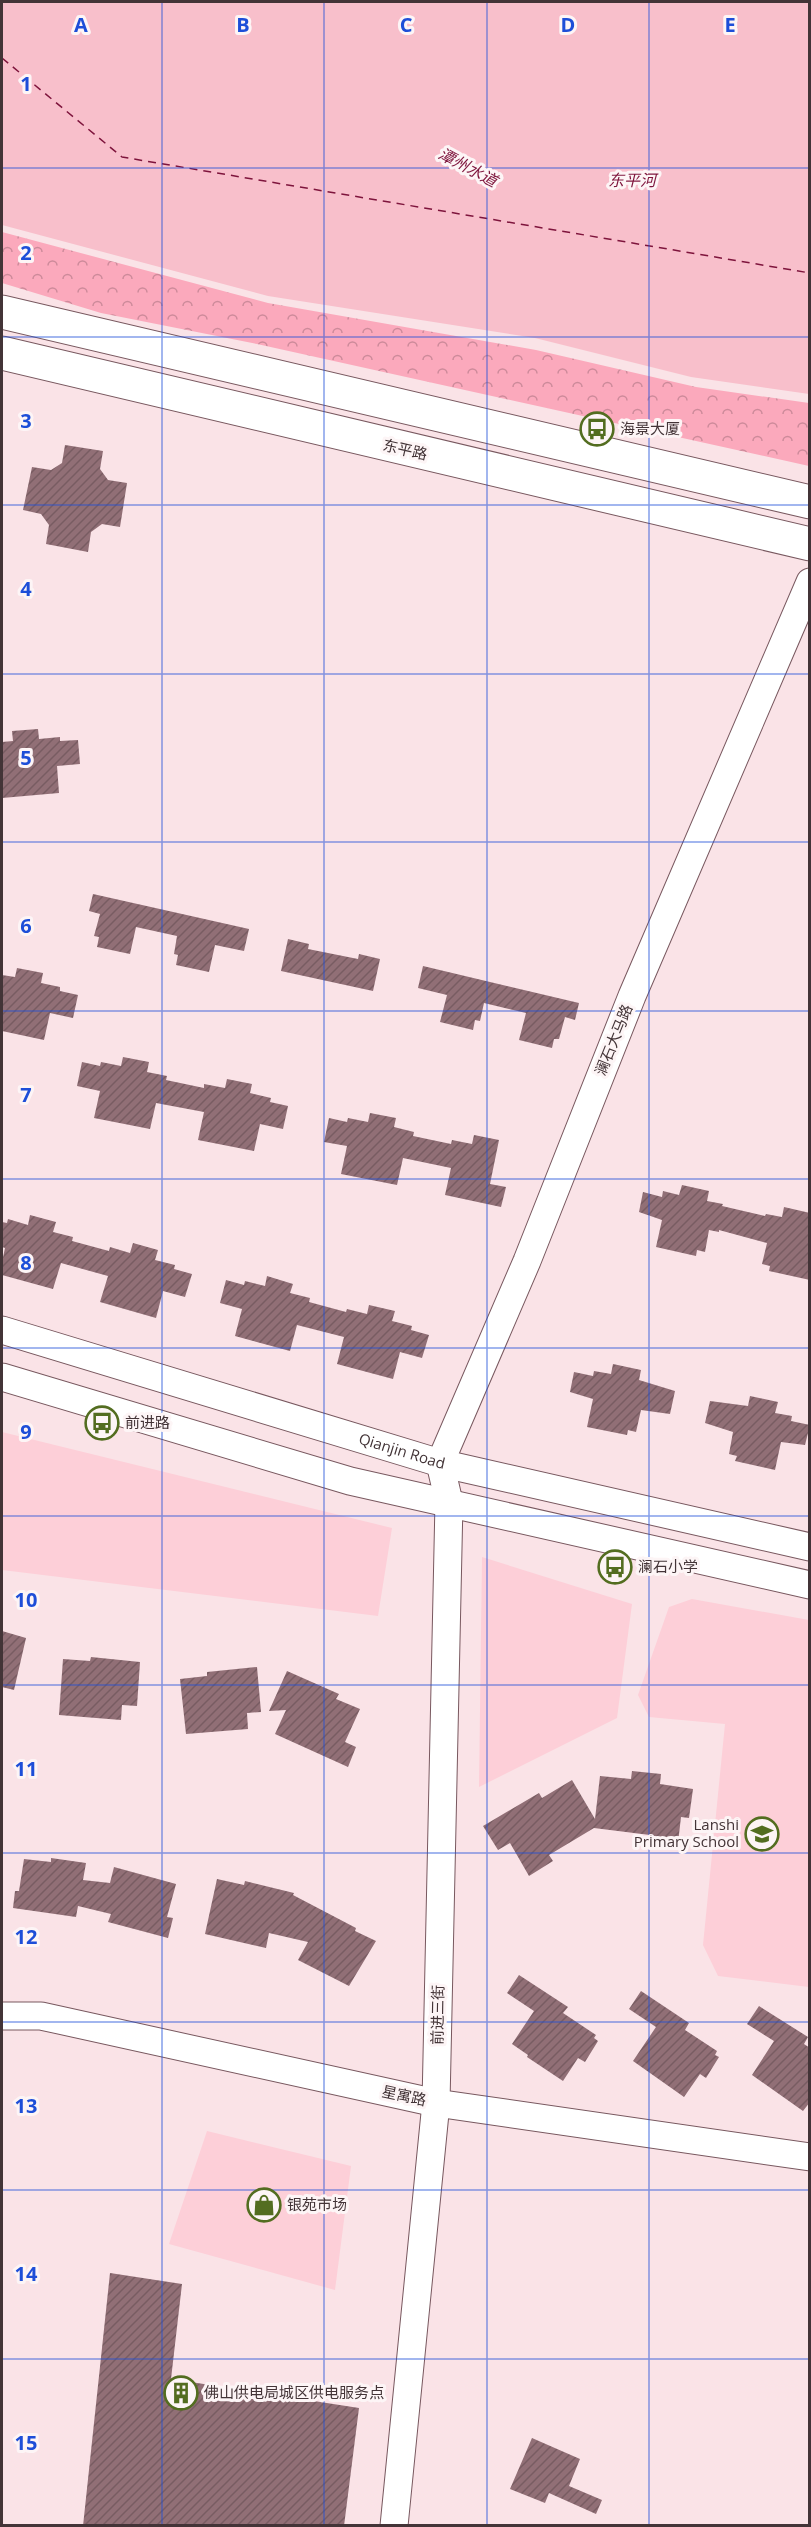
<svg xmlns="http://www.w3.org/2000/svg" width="811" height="2527" viewBox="0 0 811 2527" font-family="'Open Sans','Noto Sans SC',sans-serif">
  <defs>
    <pattern id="park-crowns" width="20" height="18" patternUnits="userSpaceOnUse" patternTransform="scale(1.5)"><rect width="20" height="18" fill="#fba9bc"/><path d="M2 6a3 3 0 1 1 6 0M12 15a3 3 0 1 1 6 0" fill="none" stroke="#cd8a9a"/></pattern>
    <pattern id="building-hatch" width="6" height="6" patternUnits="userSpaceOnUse" patternTransform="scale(1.5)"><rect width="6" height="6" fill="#916f76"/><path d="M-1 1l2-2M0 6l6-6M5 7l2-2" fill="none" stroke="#785c62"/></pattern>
  </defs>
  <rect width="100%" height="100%" fill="#fae3e7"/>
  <!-- built -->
  <g fill="#fdcfd8">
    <path d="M2,1432L392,1528L378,1616L2,1570Z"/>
    <path d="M482,1557L632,1604L617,1718L479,1787Z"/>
    <path d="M692,1599L809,1620V1987L718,1976L703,1945L725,1724L649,1717L638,1695L669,1607Z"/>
    <path d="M207,2131L351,2166L335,2290L169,2244Z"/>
  </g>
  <!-- park -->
  <path fill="url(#park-crowns)" d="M2,232L268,303L536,350L696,387L809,403V466L257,344L101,313L2,283Z"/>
  <!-- water -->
  <path fill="#f8bfcb" d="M2,2H809V394L691,377L535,338L268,296L2,225Z"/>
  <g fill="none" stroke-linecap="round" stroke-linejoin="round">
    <!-- ferry -->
    <path stroke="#7e143c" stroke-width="1.5" stroke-dasharray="8 6" stroke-linecap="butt" d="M2,58L122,157L810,273"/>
  </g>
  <!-- building -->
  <g fill="url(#building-hatch)">
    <path d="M65,445L103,451L100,469L108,480L127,483L120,527L102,524L91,532L88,552L46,544L49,525L41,514L23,510L32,467L51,470L62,463Z"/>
    <path d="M38,729L39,739L60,737V741L78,740L80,764L57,766L59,793L2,798V742L13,741L12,731Z"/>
    <path d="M93,894L249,929L244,951L215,945L209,972L176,965L178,955L174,954L177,936L136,927L130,954L97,947L99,937L94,936L100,914L89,911Z"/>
    <path d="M288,939L309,944L308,949L358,959L359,954L380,959L373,991L281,971Z"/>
    <path d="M423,966L579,1003L575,1020L565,1017L559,1039H554L552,1048L519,1040L526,1013L484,1003L480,1021L475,1020L473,1030L440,1022L447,995L418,988Z"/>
    <path d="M17,968L43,973L41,983L60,987V991L78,995L73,1018L50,1013L44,1040L2,1031V975L15,977Z"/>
    <path d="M123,1057L149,1062L147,1072L167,1076L166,1080L204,1088V1084L225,1088L227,1079L252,1084L250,1093L271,1098L270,1102L288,1106L283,1129L260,1124L254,1151L198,1140L204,1112L156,1103L150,1129L94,1118L100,1091L77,1086L82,1062L100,1066L101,1062L121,1066Z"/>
    <path d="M370,1113L396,1118L394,1127L414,1132L413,1136L451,1144L452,1140L472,1144L474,1135L499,1140L490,1184L506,1187L501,1207L445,1195L451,1168L403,1158L397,1185L341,1174L347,1146L324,1142L329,1118L347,1122L348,1118L368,1122Z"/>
    <path d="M682,1185L709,1191L707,1201L723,1204L722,1206L765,1216L766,1214L782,1217L784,1207L810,1213V1280L769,1271L770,1266L762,1264L767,1243L719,1230V1232L709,1230L705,1252L697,1250L696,1256L656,1247L662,1220L639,1212L643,1192L662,1197L663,1191L679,1195Z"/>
    <path d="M30,1215L56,1222L53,1232L73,1237L72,1241L109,1251L110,1247L130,1253L133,1243L158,1250L155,1260L175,1265L174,1269L192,1274L185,1297L163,1291L156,1318L100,1302L108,1276L61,1263L53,1289L2,1275V1262L5,1248L2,1247V1222L7,1223L8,1219L28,1225Z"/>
    <path d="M267,1276L293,1284L290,1293L310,1298L309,1302L346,1312L347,1309L367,1314L369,1305L395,1311L392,1321L412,1326L411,1330L429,1335L422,1358L400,1352L393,1379L337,1364L344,1337L297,1325L290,1351L235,1336L242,1309L220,1303L226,1280L244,1285L245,1281L265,1286Z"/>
    <path d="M613,1364L641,1370L639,1380L675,1391L670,1414L641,1410L636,1432L628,1430L627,1435L587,1427L593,1399L570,1392L574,1372L593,1376L594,1371L611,1374Z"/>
    <path d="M750,1396L778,1402L775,1413L792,1416L791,1421L810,1425L805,1445L781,1442L775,1470L735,1461L737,1456L729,1454L733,1432L705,1423L710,1401L748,1406Z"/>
    <path d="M2,1631L26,1638L14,1690L2,1687Z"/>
    <path d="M91,1657L140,1662L137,1706L122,1705L121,1720L59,1715L63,1659L90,1661Z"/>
    <path d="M257,1667L261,1712L247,1713L248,1729L186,1734L180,1679L207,1676V1672Z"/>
    <path d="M287,1671L339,1694L336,1699L360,1709L345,1742L356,1747L348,1767L275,1734L286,1710L269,1711Z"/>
    <path d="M632,1771L661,1774L660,1784L693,1789L689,1818L681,1817L678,1843L649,1839L650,1835L594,1828L549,1855L553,1861L529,1876L510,1843L498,1850L483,1826L539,1793L542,1798L572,1780L595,1819L600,1776L631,1779Z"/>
    <path d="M51,1858L86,1863L83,1880L110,1883L114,1867L176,1884L167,1917L173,1918L168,1938L108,1922L111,1914L78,1906L76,1917L13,1908L15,1891H19L24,1859L51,1862Z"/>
    <path d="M217,1879L244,1885L245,1881L294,1893L293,1895L356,1928L355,1931L376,1941L349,1986L298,1960L308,1942L269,1933L266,1948L205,1934Z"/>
    <path d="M519,1975L568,2007L563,2013L596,2035L594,2038L598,2041L585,2062L578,2058L563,2081L527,2057L528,2055L512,2044L534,2011L507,1993Z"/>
    <path d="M641,1991L689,2023L685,2030L717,2051L715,2055L719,2057L706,2078L700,2074L684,2097L633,2061L656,2027L629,2009Z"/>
    <path d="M759,2006L808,2037L804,2044L810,2048V2102L803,2111L752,2075L774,2041L747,2024Z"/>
    <path d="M110,2273L182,2284L171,2379L359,2408L344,2526H83Z"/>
    <path d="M532,2438L580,2459L569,2486L602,2500L596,2514L549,2493L545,2503L510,2489Z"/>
  </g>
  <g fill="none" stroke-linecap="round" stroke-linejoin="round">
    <!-- minor casing -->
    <g stroke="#78585f" stroke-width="29">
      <g id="minor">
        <path id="s1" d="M2,1330L440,1463L810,1547"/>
        <path d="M2,1377L350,1481L810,1585"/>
        <path d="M2,2016H41L436,2103L810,2157"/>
        <path d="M394,2526L436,2103L449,1502L440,1463L527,1261L632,996L810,582"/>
      </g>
    </g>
    <!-- major casing -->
    <g stroke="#78585f" stroke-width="35">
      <g id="major">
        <path d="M2,312L810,502"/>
        <path d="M2,353L810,544"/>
      </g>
    </g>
    <!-- minor -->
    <use href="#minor" stroke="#fff" stroke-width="27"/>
    <!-- major -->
    <use href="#major" stroke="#fff" stroke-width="33"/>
  </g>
  <!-- grid -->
  <path fill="none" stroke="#1d4ed8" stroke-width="1.5" stroke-opacity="0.55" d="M162,2V2526M324,2V2526M487,2V2526M649,2V2526M2,168H810M2,337H810M2,505H810M2,674H810M2,842H810M2,1011H810M2,1179H810M2,1348H810M2,1516H810M2,1685H810M2,1853H810M2,2022H810M2,2190H810M2,2359H810"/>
  <!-- icons -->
  <defs>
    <g id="bus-ring" transform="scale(1.725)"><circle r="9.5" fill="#fdf5f6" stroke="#536d20" stroke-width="1.5"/><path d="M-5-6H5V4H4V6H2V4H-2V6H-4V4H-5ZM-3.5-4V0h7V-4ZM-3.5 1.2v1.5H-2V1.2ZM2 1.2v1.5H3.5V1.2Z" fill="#536d20"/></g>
    <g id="school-ring" transform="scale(1.725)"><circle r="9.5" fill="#fdf5f6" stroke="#536d20" stroke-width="1.5"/><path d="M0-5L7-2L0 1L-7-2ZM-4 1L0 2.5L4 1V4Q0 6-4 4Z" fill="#536d20"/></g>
    <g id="shop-ring" transform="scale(1.725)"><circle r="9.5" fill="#fdf5f6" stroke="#536d20" stroke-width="1.5"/><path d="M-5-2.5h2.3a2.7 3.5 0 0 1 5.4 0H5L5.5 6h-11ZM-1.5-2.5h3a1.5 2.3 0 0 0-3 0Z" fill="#536d20"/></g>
    <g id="building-ring" transform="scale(1.725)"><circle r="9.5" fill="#fdf5f6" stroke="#536d20" stroke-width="1.5"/><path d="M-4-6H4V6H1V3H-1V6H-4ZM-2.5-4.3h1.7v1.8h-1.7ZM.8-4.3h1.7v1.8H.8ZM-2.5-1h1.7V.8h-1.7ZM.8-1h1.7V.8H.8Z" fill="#536d20"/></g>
  </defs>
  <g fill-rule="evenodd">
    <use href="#bus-ring" x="597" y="429"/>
    <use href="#bus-ring" x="102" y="1423"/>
    <use href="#bus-ring" x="615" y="1567"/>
    <use href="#school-ring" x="762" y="1834"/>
    <use href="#shop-ring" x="264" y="2205"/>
    <use href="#building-ring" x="181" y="2393"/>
  </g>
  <g text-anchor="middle" stroke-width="6" stroke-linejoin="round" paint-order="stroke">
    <!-- poi labels -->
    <g font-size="15" fill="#433437" stroke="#fdf5f6" text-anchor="start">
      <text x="620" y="434">海景大厦</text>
      <text x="125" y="1428">前进路</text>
      <text x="638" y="1572">澜石小学</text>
      <text x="739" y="1830" text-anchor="end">Lanshi<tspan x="739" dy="17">Primary School</tspan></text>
      <text x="287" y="2210">银苑市场</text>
      <text x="204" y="2398">佛山供电局城区供电服务点</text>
    </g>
    <!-- street labels -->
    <g font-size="15" fill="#433437" stroke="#fdf5f6">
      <text transform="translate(405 450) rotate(13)" y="5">东平路</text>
      <text transform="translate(614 1040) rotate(-68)" y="5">澜石大马路</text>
      <text dy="5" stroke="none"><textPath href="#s1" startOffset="418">Qianjin Road</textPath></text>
      <text transform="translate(438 2015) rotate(-89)" y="5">前进三街</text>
      <text transform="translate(404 2096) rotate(12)" y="5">星寓路</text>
    </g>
    <!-- water labels -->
    <g font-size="16" font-style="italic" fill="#7e143c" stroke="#fdf5f6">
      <text transform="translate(468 167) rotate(28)" y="6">潭州水道</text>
      <text x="632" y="186">东平河</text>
    </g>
  </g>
  <g font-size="20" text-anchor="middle" font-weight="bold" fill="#1d4ed8" stroke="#fdf5f6" stroke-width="6" stroke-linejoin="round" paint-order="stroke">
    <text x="81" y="32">A</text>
    <text x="243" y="32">B</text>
    <text x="406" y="32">C</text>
    <text x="568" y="32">D</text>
    <text x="730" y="32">E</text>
    <text x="26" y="91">1</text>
    <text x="26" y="260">2</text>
    <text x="26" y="428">3</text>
    <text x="26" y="596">4</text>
    <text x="26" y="765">5</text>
    <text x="26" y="933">6</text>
    <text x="26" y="1102">7</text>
    <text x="26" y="1270">8</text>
    <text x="26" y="1439">9</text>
    <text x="26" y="1607">10</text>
    <text x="26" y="1776">11</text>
    <text x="26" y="1944">12</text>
    <text x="26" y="2113">13</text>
    <text x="26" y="2281">14</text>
    <text x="26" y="2450">15</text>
  </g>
  <!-- border -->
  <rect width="811" height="2527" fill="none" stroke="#433437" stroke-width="6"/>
</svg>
